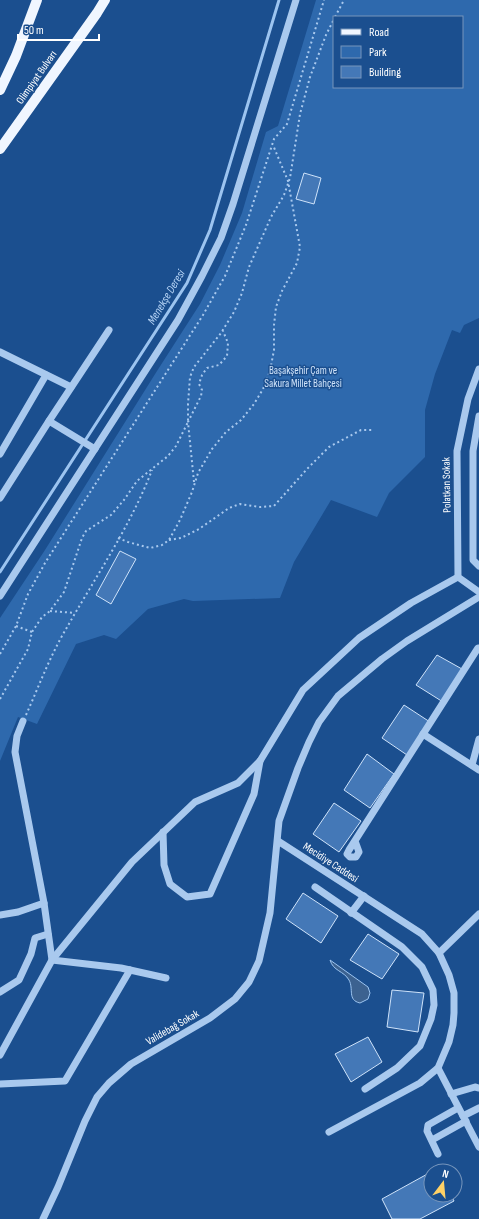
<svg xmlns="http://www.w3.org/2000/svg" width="479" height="1219" viewBox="0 0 479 1219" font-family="'Sofia Sans Condensed',sans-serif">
  <rect width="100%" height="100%" fill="#1b4f8f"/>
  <!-- green -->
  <path fill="#2e69ad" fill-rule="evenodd" d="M316,0H479V318L464,325L460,333L452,330L435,374L425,410V457L389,493L377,517L331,500L294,562L280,598L193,601L184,599L148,609L116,639L104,635L76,644L37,724L18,717L0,761V618L45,550L157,371L200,304L220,265L242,213L266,132L278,126ZM334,17H462V87H334Z"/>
  <!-- water -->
  <path fill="#3c6290" stroke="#9cc4f0" d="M330,960L368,987L370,993L368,999L360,1003C347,1000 354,989 349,980C344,971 333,971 330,960Z"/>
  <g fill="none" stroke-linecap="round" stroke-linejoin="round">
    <!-- stream -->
    <path stroke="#9cc4f0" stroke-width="3" d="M0,572L187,283L210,230L279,0"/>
  </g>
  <!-- building -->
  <g fill="#4478b7" stroke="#cfe3fa">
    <path d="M304,173L321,178L314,204L296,199Z"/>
    <path d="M120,551L136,559L111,604L96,595Z"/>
    <path d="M437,655L462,669L443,702L416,685Z"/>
    <path d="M404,705L430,722L407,755L382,738Z"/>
    <path d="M367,754L394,774L370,808L344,790Z"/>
    <path d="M334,803L361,821L339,852L313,834Z"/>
    <path d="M303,893L338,916L321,943L286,919Z"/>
    <path d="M368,934L399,954L382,979L350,960Z"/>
    <path d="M392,990L424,993L418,1032L387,1027Z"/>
    <path d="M368,1037L382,1062L351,1082L335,1054Z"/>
    <path d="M431,1172V1195H451L454,1201L420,1219H392L382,1199Z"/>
  </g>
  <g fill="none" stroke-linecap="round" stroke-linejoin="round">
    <!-- path -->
    <g stroke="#a9c9ee" stroke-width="2" stroke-dasharray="2 3" stroke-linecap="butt">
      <path d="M335,17L344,0"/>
      <path d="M194,482L188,422L201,396L202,390L199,384L202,375L207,368L219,365L227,356L228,343L223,331"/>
      <path d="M118,538L128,542L150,548L162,545L169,540L180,520L192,492L198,473L212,449L226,432L241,420L254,404L263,389L270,371L274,350V325L276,307L282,291L297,263L300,247L288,181L273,145"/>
      <path d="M169,540L181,538L199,529L229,508L240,504L260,507L274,506L307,469L329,447L361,430H374"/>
      <path d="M50,611L75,613"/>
      <path d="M16,626L32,632"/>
      <path d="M0,654L16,626L28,594L45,563L203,315L225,276L246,225L274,139L287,124L324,0"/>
      <path d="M0,699L28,649L32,632L42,617L50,611L64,592L82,538L86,531L111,515L124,500L137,481L168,456L176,446L188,422V404L190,377L194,367L221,333L234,312L242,293L249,267L271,217L284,195L290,178L300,114L310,77L326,35L334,19"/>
      <path d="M26,715C39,686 50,656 66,629C95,578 131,525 152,470"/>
    </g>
    <!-- minor -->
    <g stroke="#a9c9ee" stroke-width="7">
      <path d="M0,352L71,387"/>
      <path d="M479,369L468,399L457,451L458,577L479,592"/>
      <path d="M479,416L473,451V560L479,566"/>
      <path d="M49,421L95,449"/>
      <path d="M0,454L46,375"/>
      <path d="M0,498L49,421L109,330"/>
      <path d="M0,596L178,320L202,276L221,238L233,204L296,0"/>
      <path d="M23,721L17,736L15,752L44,903L52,960L121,968L166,978"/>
      <path d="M423,734L479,770"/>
      <path d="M472,765L479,739"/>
      <path d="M163,832L164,865L170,884L187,897L210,894L254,794L260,761"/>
      <path d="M278,841L422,934L439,953L449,975L454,993V1013L453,1025L449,1042L438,1068L420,1083L329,1132"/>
      <path d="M355,841L359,852L356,857H350L347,854L349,850L478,648H479"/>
      <path d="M315,887L402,947L422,967L433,990L434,1005L431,1019L420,1046L397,1068L365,1089"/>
      <path d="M351,913L364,896"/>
      <path d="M0,915L18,912L44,903"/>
      <path d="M439,953L479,914"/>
      <path d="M0,992L19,980L31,954L35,938L48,934"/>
      <path d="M0,1055L52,960L132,862L195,802L238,783L260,761L303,690L359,638L411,603L458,577"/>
      <path d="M438,1068L479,1147"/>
      <path d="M0,1084L65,1081L130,970"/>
      <path d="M451,1094L475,1087L479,1088"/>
      <path d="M463,1116L479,1108"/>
      <path d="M432,1140L466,1121"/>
      <path d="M438,1154L427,1131L428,1125L458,1108"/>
      <path d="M43,1219L58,1187L85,1121L97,1097L109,1083L131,1064L210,1018L235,999L249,982L259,961L270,913L279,821L298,768L309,742L319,722L338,696L382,659L407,641L479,597"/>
    </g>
    <!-- major -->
    <g stroke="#f0f6ff" stroke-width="10">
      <path d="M0,90L16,56L37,0"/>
      <path d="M0,149L97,13L105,0"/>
    </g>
  </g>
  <g text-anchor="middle" stroke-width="3" stroke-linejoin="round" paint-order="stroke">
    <!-- street labels -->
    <g font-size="11" fill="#fff" stroke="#1b4f8f">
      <text transform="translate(36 77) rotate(-55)" y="4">Olimpiyat Bulvarı</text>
      <text transform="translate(446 485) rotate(-91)" y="4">Polatkan Sokak</text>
      <text transform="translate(331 862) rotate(33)" y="4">Mecidiye Caddesi</text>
      <text transform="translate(172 1027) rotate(-30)" y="4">Validebağ Sokak</text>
    </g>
    <!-- park labels -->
    <g font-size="11" fill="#cfe3fa" stroke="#1b4f8f">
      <text x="303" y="374">Başakşehir Çam ve<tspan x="303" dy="13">Sakura Millet Bahçesi</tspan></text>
    </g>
    <!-- water labels -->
    <g font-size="12" font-style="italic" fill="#b5d3f5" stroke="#1b4f8f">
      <text transform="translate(166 297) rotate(-59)" y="4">Menekşe Deresi</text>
    </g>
  </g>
  <!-- legend -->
  <rect x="333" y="16" width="130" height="72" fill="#1b4f8f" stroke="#7695bc"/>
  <rect x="341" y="29" width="20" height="6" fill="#f0f6ff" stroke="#7695bc"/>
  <text x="369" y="36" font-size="12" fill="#ffffff">Road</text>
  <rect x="341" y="46" width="20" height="12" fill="#2e69ad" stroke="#7695bc"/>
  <text x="369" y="56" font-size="12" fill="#ffffff">Park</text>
  <rect x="341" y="66" width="20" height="12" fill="#4478b7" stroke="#7695bc"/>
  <text x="369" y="76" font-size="12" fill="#ffffff">Building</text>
  <!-- north arrow -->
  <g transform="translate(443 1183) rotate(16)"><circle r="19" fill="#1b4f8f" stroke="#7695bc"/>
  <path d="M0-3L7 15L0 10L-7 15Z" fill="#ffd166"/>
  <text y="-6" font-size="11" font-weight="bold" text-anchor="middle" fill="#ffffff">N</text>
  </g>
  <!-- scale -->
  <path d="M18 34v6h81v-6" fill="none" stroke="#ffffff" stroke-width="2"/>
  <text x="24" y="34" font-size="12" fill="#ffffff" stroke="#1b4f8f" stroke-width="3" paint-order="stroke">50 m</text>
</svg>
